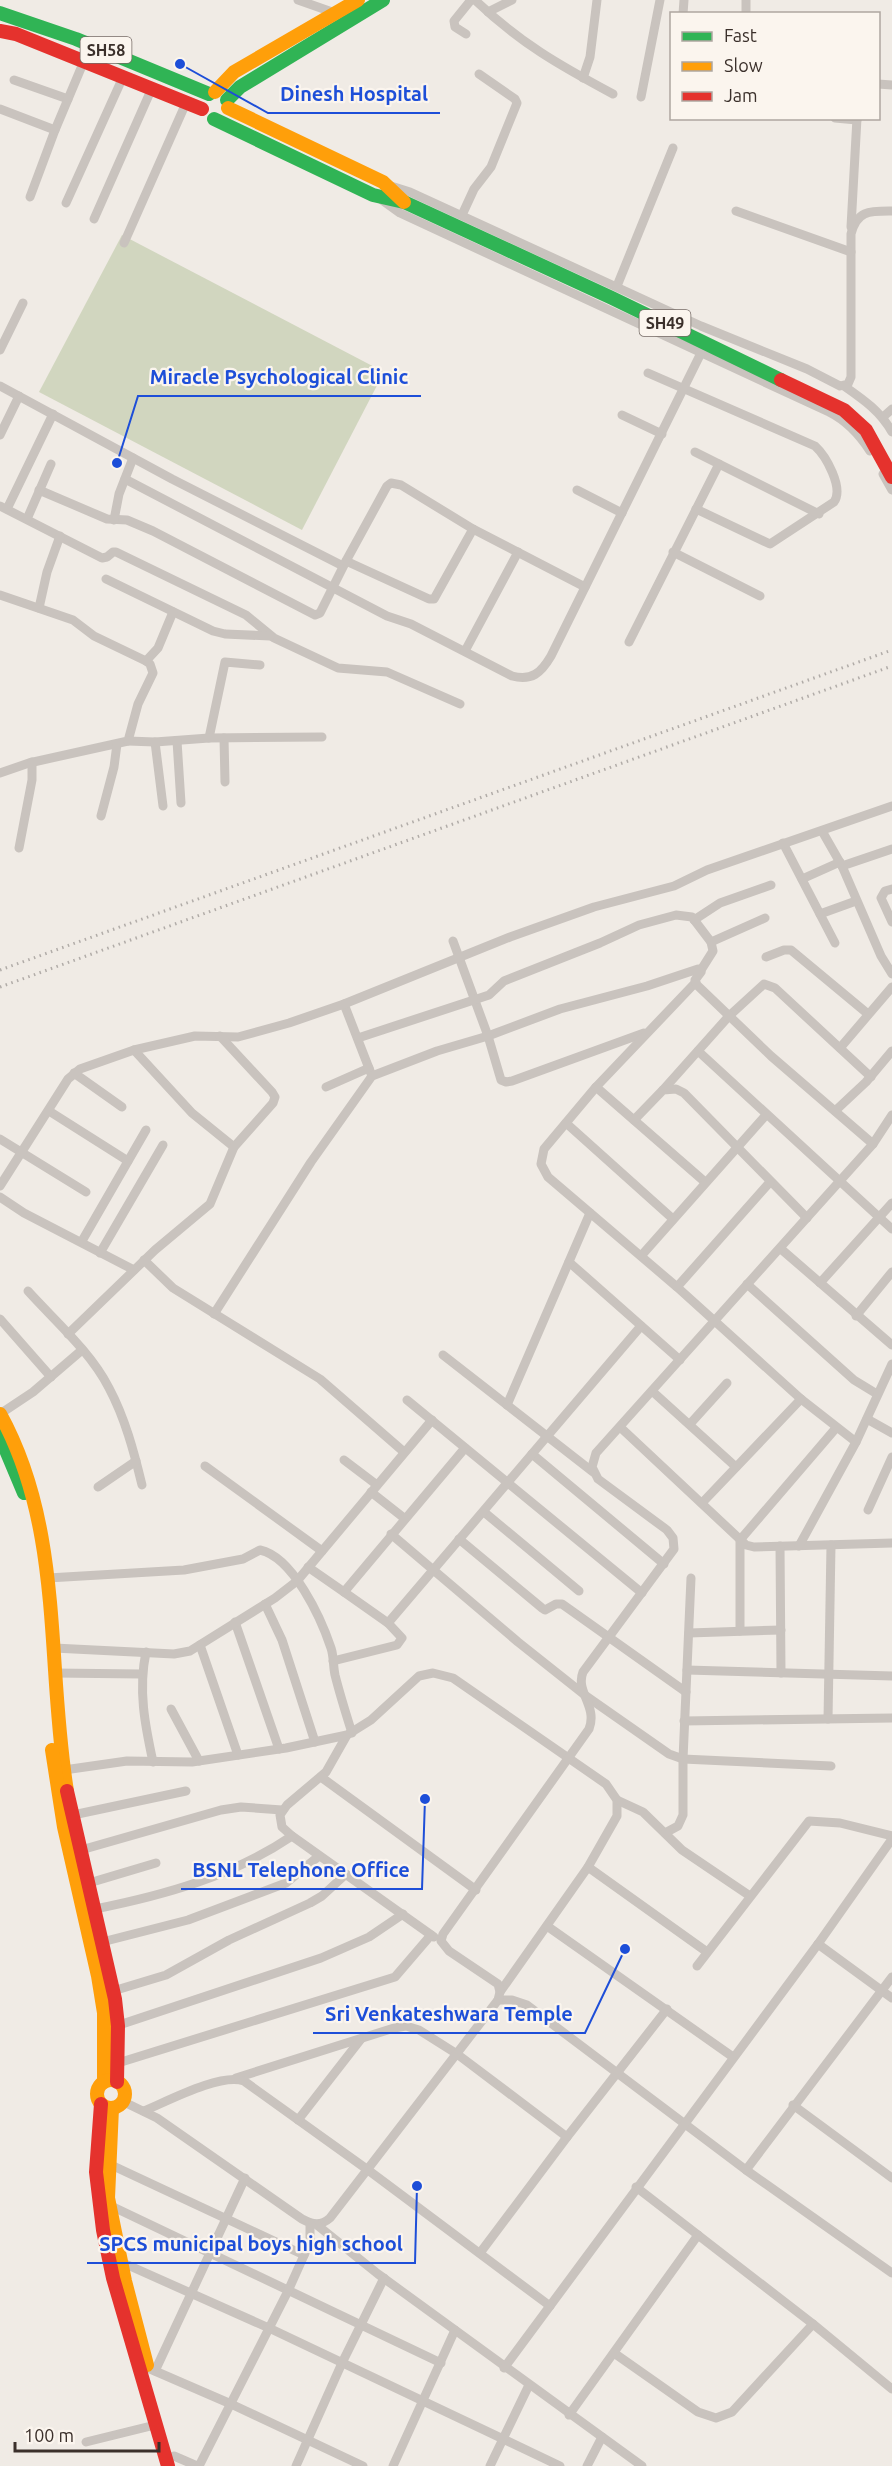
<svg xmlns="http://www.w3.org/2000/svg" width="892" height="2466" viewBox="0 0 892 2466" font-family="Ubuntu,sans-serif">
  <rect width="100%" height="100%" fill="#f0ebe5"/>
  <!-- green -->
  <path fill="#d1d6bf" d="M122,235L384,372L302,530L39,392Z"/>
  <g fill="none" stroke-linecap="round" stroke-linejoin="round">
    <!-- street -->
    <g stroke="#c9c3be" stroke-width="9">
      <path d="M298,0L335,13"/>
      <path d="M475,0C520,43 559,65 613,94"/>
      <path d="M488,12L512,0"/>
      <path d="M683,14L684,0"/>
      <path d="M746,14V0"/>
      <path d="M466,34L455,27L454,21L471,0"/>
      <path d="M583,78L590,57L597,0"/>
      <path d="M14,80L68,99"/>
      <path d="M878,84L892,85"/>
      <path d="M641,97L660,0"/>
      <path d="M0,109L55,130"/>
      <path d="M835,118L857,120"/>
      <path d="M391,186L410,192L701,326L807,369L840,386L848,384L851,377V234C857,210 870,211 892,211"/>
      <path d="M30,197L55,130L84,61"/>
      <path d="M382,200L400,213L829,412C847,421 859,434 870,451"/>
      <path d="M66,203L123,77"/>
      <path d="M736,211L851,252"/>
      <path d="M462,215L474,189L491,167L517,103L515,99L479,74"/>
      <path d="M94,219L152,88"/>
      <path d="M851,227L857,118"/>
      <path d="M124,243L186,103"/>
      <path d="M617,286L673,148"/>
      <path d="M0,350L23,303"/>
      <path d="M648,373L815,446C826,456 844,488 834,502L770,544L696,509"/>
      <path d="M0,386L172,479L343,566"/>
      <path d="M844,386C864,400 880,411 892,432"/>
      <path d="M622,415L662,434"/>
      <path d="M883,417L892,409"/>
      <path d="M0,435L19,396"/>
      <path d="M695,452L819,514"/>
      <path d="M883,474L892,490"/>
      <path d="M125,479L387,616L411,624L512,676C532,681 541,673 551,656L701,353"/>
      <path d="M39,490L107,519L127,520L153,531L315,615L320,613L346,561L387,486L391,483L401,485L473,529L585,587"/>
      <path d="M577,490L622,513"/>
      <path d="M0,506L102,558L107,557L113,552H116L246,615L274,638L338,668L387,672L460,704"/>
      <path d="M7,509L53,414"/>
      <path d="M27,519L51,464"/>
      <path d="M114,520L119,494L133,458"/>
      <path d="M673,552L760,596"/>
      <path d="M346,561L429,599H434L473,529"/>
      <path d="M106,579L213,631L225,634L270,636"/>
      <path d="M0,595L73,620L94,636L146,661L150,664L153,673L138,704L128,741L29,763L0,773"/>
      <path d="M39,608L47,572L60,536"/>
      <path d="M629,642L719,464"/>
      <path d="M465,651L518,552"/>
      <path d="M146,661L158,648L173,612"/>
      <path d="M209,738L225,662L260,665"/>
      <path d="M224,738L225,782"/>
      <path d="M128,741L155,742L209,738L322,737"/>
      <path d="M177,741L181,803"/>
      <path d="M155,742L163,806"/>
      <path d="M101,816L114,767L117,744"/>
      <path d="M822,831L842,866L881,956L892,974"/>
      <path d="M783,843L835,943"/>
      <path d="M19,848L32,780V762"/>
      <path d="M842,866L892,849"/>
      <path d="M802,879L840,862"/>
      <path d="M892,889L885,891L881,898L892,922"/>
      <path d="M820,914L856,901"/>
      <path d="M694,920L720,903L771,885"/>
      <path d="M453,941L488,1036L501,1080L506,1082L512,1081L644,1033"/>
      <path d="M711,942L765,918"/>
      <path d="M766,957L784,950H791L868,1014"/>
      <path d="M695,983L596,1087L544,1149L541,1164L548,1177L677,1287L801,1399L856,1442"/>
      <path d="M344,1004L372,1076"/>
      <path d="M358,1038L489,995L504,981L600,943L639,925L676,915L692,917L711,942L713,951L701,970"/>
      <path d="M840,1048L892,987"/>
      <path d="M134,1050L192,1113L234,1147"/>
      <path d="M698,1051L892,1229"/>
      <path d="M74,1073L122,1107"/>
      <path d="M326,1087L369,1068"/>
      <path d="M596,1087L705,1182"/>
      <path d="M663,1090L729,1016L764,984L775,988L871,1077"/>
      <path d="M49,1111L128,1161"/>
      <path d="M835,1111L866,1082L892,1051"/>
      <path d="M634,1120L663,1090L676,1089L684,1093L807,1218"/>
      <path d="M566,1123L673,1219"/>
      <path d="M0,1139L86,1192"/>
      <path d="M0,1186L68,1079L80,1069L134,1050L195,1036L238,1037L289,1023L344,1004L510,937L594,907L674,886L707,870L892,806"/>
      <path d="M0,1197L24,1213L134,1270"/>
      <path d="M82,1241L146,1130"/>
      <path d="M781,1249L892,1345"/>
      <path d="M100,1253L163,1145"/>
      <path d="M641,1256L766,1115"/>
      <path d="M144,1260L173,1288L320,1379L404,1452"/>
      <path d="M569,1262L680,1360"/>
      <path d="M820,1283L892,1203"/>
      <path d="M747,1284L854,1380L877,1394"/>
      <path d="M677,1287L770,1182"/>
      <path d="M28,1291C55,1321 90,1351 109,1388C125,1418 134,1452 142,1485"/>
      <path d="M214,1314L311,1162L372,1076L437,1051L488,1036L560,1009L647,986L698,969L701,972L695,980L697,985L771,1056L873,1144"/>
      <path d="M856,1316L892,1272"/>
      <path d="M0,1319L51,1377"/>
      <path d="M68,1334L155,1250L210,1204L234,1147L273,1103L275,1097L272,1092L220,1036"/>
      <path d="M443,1355L593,1472"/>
      <path d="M652,1391L736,1467"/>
      <path d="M407,1400L642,1593"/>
      <path d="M507,1405L590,1213"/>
      <path d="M0,1414L33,1392L82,1350"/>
      <path d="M867,1419L892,1433"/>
      <path d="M690,1424L727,1383"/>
      <path d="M620,1427L746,1545L754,1547L892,1543"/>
      <path d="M532,1454L664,1564"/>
      <path d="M344,1460L377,1485"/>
      <path d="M205,1466L322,1551"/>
      <path d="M98,1487L136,1461"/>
      <path d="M371,1492L404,1518"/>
      <path d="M702,1503L801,1399"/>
      <path d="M868,1510L892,1457"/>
      <path d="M484,1512L579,1591"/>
      <path d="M391,1534L518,1642L586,1696L669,1754L683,1759L831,1766"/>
      <path d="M459,1539L542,1608L545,1610L556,1604H562L686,1692"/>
      <path d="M780,1546L781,1673"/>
      <path d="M799,1546L856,1442L892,1364"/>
      <path d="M308,1567L344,1592L465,1448"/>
      <path d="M48,1578L184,1570L243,1559L260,1550C293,1557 321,1618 331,1648C334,1657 333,1666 335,1675C340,1695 346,1714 352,1733"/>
      <path d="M265,1604L282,1640L315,1742"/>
      <path d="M235,1622L279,1749"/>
      <path d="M388,1623L641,1326"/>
      <path d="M740,1631V1540L836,1428"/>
      <path d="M689,1633L781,1630"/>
      <path d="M200,1645L238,1755"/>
      <path d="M54,1648L174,1654L190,1651L275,1598L297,1581L432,1420"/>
      <path d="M146,1652C138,1690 145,1725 153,1762"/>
      <path d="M333,1661L397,1645L402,1638L388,1623L344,1592"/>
      <path d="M687,1670L892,1676"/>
      <path d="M54,1673L141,1674"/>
      <path d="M171,1709L199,1761"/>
      <path d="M828,1719L831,1545"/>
      <path d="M684,1721L892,1718"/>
      <path d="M347,1735L326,1772L287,1805L280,1815L282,1827L292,1836L434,1937"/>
      <path d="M64,1770L127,1761L192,1762L286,1748L347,1735L371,1720L419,1676L433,1673L453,1678L606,1784L617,1800V1816L588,1867L500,1992"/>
      <path d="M321,1777L476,1890"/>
      <path d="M617,1800L643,1812L682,1850L750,1896"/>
      <path d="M73,1815L186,1791"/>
      <path d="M665,1833L678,1826L683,1815V1759L691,1578"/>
      <path d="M81,1850L221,1810L241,1807L282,1810"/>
      <path d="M588,1867L707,1952"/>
      <path d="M89,1883L156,1863"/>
      <path d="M95,1909C165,1895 233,1876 292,1836"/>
      <path d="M547,1926L733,2057"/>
      <path d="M102,1942L188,1920L286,1883L319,1856"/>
      <path d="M818,1944L892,1998"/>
      <path d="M697,1966L809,1821L840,1823L892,1836"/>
      <path d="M892,1977L746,2170L892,2273"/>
      <path d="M113,1991L166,1975L229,1940L310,1903L322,1896L346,1874"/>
      <path d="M498,2000H512L527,2005L746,2170"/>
      <path d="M104,2030L321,1958L369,1937L403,1914"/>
      <path d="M118,2063L395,1977L431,1935"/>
      <path d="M236,2078L394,2028L406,2026L419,2030L457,2054L567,2137"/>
      <path d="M122,2101L157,2118L302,2219C313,2225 321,2226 330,2218L498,2000L500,1992L498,1984L449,1951L441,1941L443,1934L589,1729C598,1706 575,1692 583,1672L674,1549L673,1538L667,1530L598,1479L592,1467L596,1453L873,1144L892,1115"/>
      <path d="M793,2105L892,2178"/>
      <path d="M144,2111C168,2101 220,2073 244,2081L368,2170L550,2306"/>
      <path d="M298,2120L361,2039"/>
      <path d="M109,2164L304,2255"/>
      <path d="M636,2187L813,2324L892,2389"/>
      <path d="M109,2205L441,2363"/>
      <path d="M317,2225L378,2274L642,2466"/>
      <path d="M480,2253L567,2137L667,2009"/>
      <path d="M121,2262L269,2328L560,2466"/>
      <path d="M614,2353L698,2412L716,2418L732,2412L813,2324"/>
      <path d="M141,2365L231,2404L363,2466"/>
      <path d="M504,2368L818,1944L892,1839"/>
      <path d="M155,2371L245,2178"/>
      <path d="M569,2415L698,2235"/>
      <path d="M86,2442L155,2425"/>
      <path d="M174,2456L197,2466"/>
      <path d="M199,2466L288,2291L310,2242V2223"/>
      <path d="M296,2466L342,2363L384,2278"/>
      <path d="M393,2466L455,2330"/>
      <path d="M490,2466L529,2385"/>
      <path d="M587,2466L602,2437"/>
    </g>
    <!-- fast -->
    <g stroke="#30b455" stroke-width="14">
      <path d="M0,13L76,39L209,94"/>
      <path d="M227,100L240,87L383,0"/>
      <path d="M214,119L373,195L404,202L612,298L781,380"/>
      <path d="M0,1436L24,1493"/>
    </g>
    <!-- slow -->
    <g stroke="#ff9f0a" stroke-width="14">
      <path d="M215,92L234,72L358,0"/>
      <path d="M228,108L383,182L404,202"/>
      <path d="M0,1414C64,1530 46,1664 67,1791"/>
      <path d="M52,1750L64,1827L98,1976L104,2013V2082"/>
      <circle cx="111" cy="2094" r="14"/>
      <path d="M112,2108L108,2198L125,2281L147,2365"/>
    </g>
    <!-- jam -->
    <g stroke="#e5322d" stroke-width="14">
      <path d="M0,31L16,34L202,109"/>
      <path d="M781,380L844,410L866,430L892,477"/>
      <path d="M67,1791L115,1999L118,2026L117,2082"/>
      <path d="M101,2104L96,2172L103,2230L113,2278L168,2466"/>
    </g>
    <!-- rail -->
    <g stroke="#b1aca8" stroke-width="3" stroke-dasharray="1.5 4.5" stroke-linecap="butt">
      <path d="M0,970L892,650"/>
      <path d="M0,987L892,666"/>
    </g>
  </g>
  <g text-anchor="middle" stroke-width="4.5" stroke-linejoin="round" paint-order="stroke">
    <!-- shield labels -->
    <g fill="#fbf5ee" stroke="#756b66" stroke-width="1.5">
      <rect x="80.5" y="37" width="51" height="26" rx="4.5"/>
      <rect x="639.5" y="310" width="51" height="26" rx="4.5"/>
    </g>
    <g font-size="16" font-weight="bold" fill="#3b302b">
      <text x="106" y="56">SH58</text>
      <text x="665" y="329">SH49</text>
    </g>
  </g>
  <!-- callouts -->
  <path fill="none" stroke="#1d4ed8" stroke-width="2" d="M180 64L268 113H440M117 463L138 396H421M425 1799L422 1889H181M625 1949L585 2033H313M417 2186L415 2263H87"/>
  <g fill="#1d4ed8" stroke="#fbf5ee" stroke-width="2">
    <circle cx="180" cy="64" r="6"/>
    <circle cx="117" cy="463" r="6"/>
    <circle cx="425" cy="1799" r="6"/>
    <circle cx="625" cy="1949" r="6"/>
    <circle cx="417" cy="2186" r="6"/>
  </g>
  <g font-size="20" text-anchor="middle" font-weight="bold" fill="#1d4ed8" stroke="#fbf5ee" stroke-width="4.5" stroke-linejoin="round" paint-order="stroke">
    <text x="354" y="101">Dinesh Hospital</text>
    <text x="279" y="384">Miracle Psychological Clinic</text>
    <text x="301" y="1877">BSNL Telephone Office</text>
    <text x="449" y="2021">Sri Venkateshwara Temple</text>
    <text x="251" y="2251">SPCS municipal boys high school</text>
  </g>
  <!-- legend -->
  <rect x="670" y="12" width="210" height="108" fill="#fbf5ee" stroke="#aea6a0" stroke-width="1.5"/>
  <rect x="682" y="32" width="30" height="9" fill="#30b455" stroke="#aea6a0" stroke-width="1.5"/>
  <text x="724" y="42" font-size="18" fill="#3b302b">Fast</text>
  <rect x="682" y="62" width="30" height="9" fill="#ff9f0a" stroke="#aea6a0" stroke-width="1.5"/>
  <text x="724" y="72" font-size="18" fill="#3b302b">Slow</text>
  <rect x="682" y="92" width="30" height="9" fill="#e5322d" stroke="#aea6a0" stroke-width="1.5"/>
  <text x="724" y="102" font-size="18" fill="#3b302b">Jam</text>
  <!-- scale -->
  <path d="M15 2442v9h144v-9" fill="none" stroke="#3b302b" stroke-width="3"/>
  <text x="24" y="2442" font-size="18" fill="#3b302b" stroke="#fbf5ee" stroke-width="4.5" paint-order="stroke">100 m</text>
</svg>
